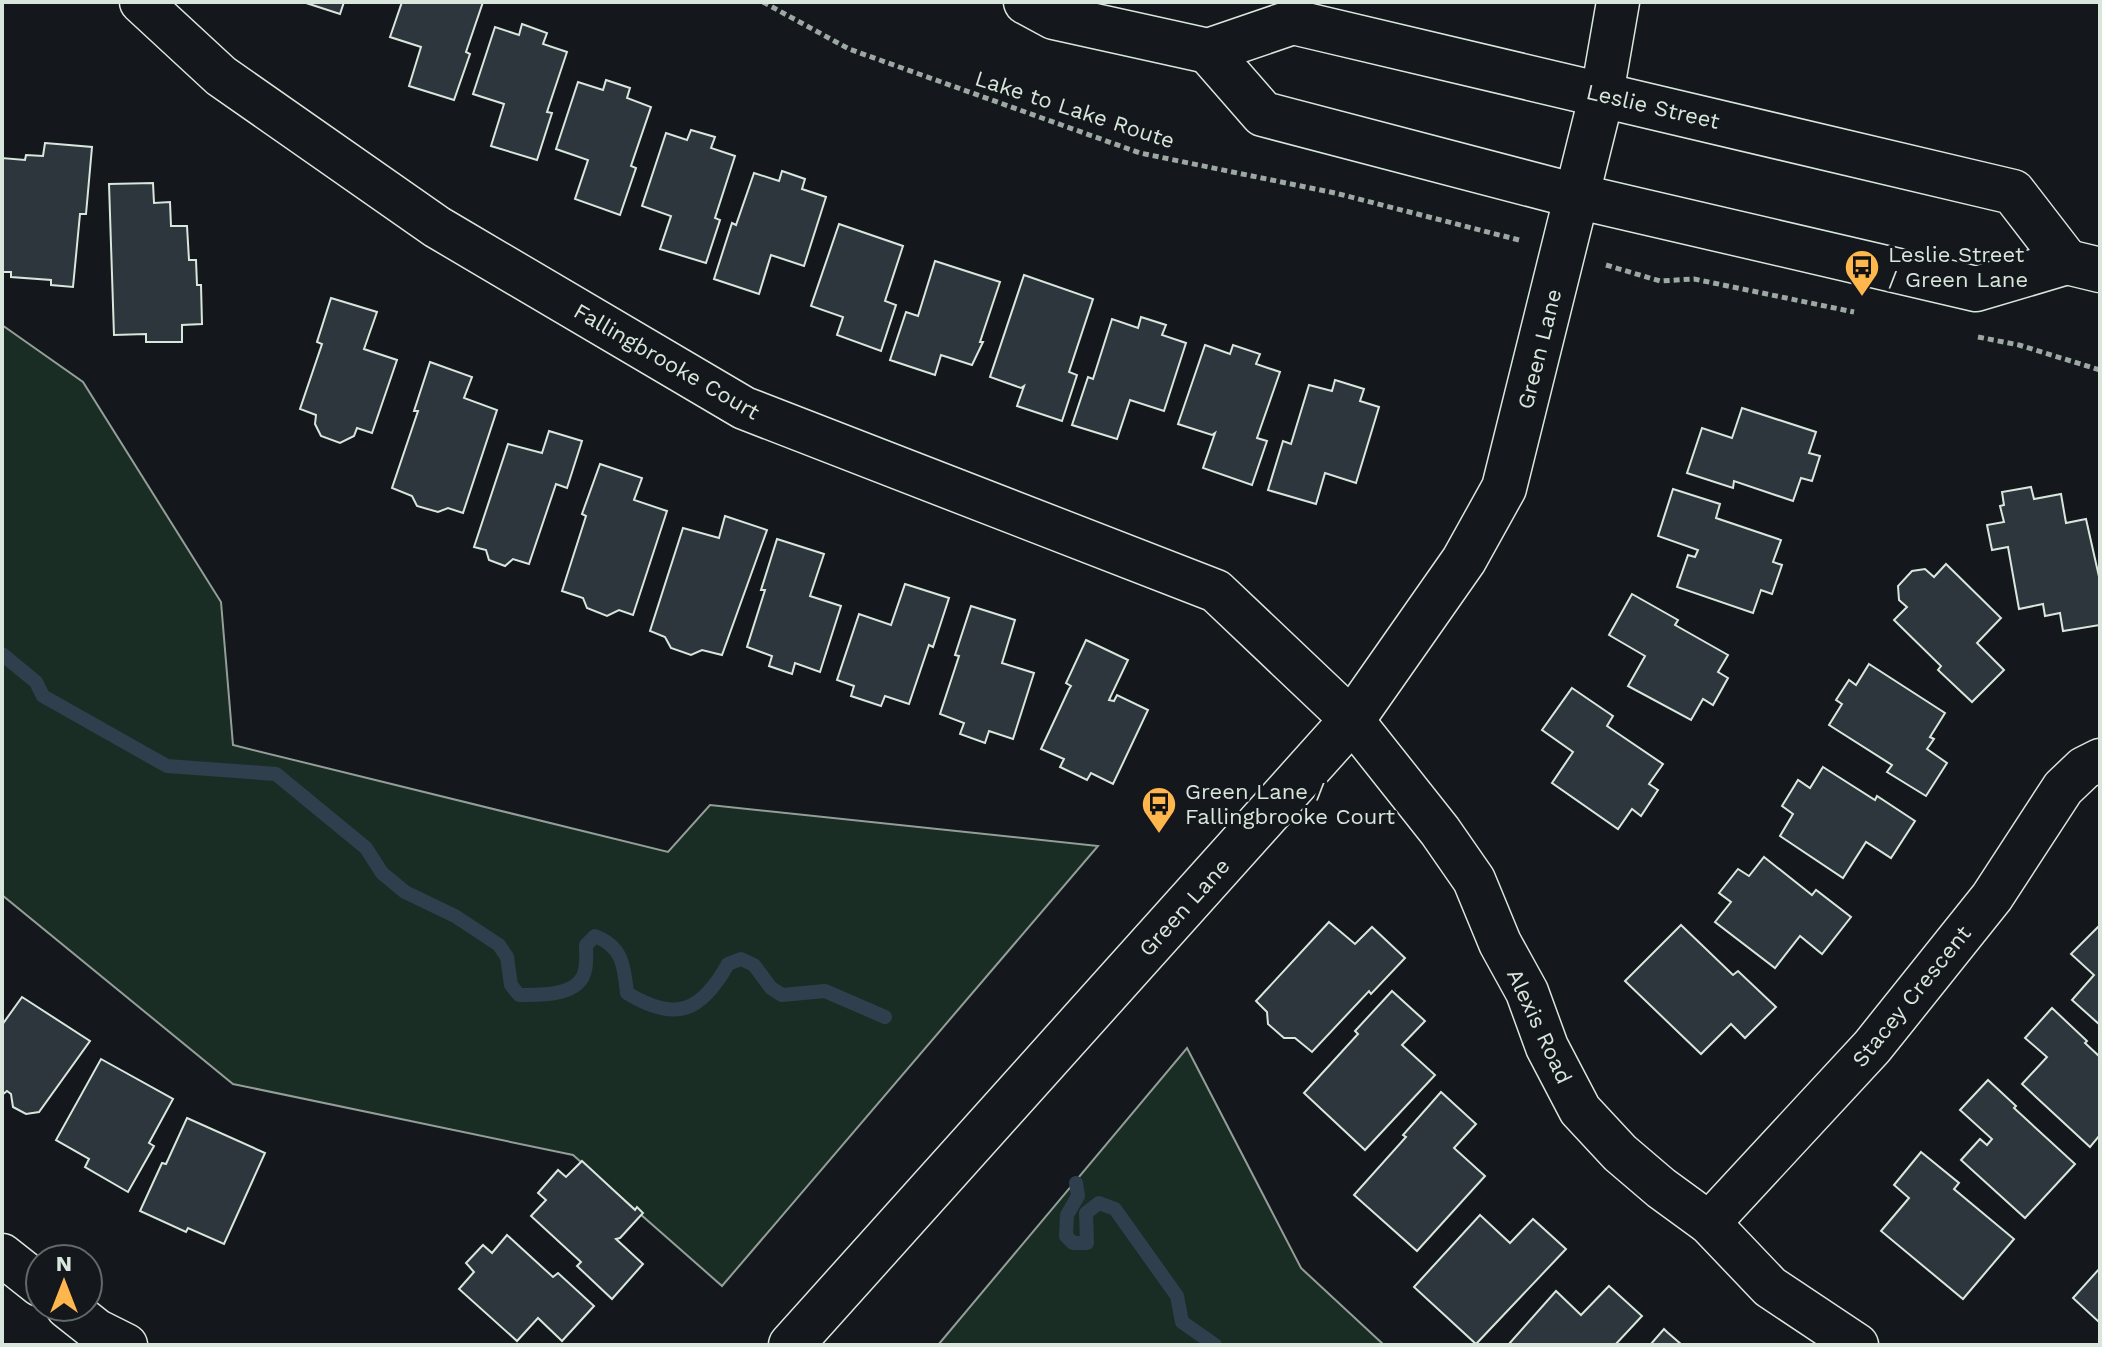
<svg xmlns="http://www.w3.org/2000/svg" width="2102" height="1347" viewBox="0 0 2102 1347" font-family="'Work Sans',sans-serif">
  <rect width="100%" height="100%" fill="#14181c"/>
  <!-- green -->
  <g fill="#1a2d24" stroke="#939e99" stroke-width="2">
    <path d="M2,325L83,382L221,602L233,745L668,852L710,805L1098,846L722,1286L573,1155L233,1084L2,895Z"/>
    <path d="M1187,1048L1301,1268L1384,1345H938Z"/>
  </g>
  <g fill="none" stroke-linecap="round" stroke-linejoin="round">
    <!-- stream -->
    <g stroke="#2f3f4d" stroke-width="14">
      <path d="M2,654L36,682L43,696L167,766L276,774L366,848L382,873L405,892L455,916L499,945L507,957L511,985L519,995C539,995 580,997 585,970C587,962 586,953 586,945L595,936C623,947 624,966 627,993C676,1023 701,1012 728,964L741,959L754,965L771,988L782,995L825,991L885,1017"/>
      <path d="M1076,1183L1078,1196L1067,1215L1066,1236L1073,1243H1087L1086,1213L1099,1203L1115,1209L1177,1296L1182,1322L1215,1345"/>
    </g>
  </g>
  <!-- building -->
  <g fill="#2c363c" stroke="#d8e6dc" stroke-width="2">
    <path d="M303,2H344L340,14Z"/>
    <path d="M402,2H483L466,52L470,54L454,100L409,86L421,47L390,37Z"/>
    <path d="M522,24L547,33L543,44L567,52L547,112L552,113L537,160L491,146L504,104L473,94L495,27L519,35Z"/>
    <path d="M606,80L630,88L627,98L651,107L631,166L636,168L620,215L575,199L588,160L556,149L578,82L603,90Z"/>
    <path d="M691,130L715,137L711,148L735,156L715,218L720,220L706,263L660,249L671,216L642,206L666,133L687,140Z"/>
    <path d="M45,143L92,147L86,214H80L73,287L51,285V280L11,277V272H2V158L25,160L26,155L43,156Z"/>
    <path d="M782,171L805,179L802,189L826,197L804,266L771,255L759,294L714,279L732,223L736,225L754,173L779,181Z"/>
    <path d="M153,183L154,203L170,202L171,226H187L189,260H196L197,285H201L202,324L182,325V342H146V334L114,335L109,184Z"/>
    <path d="M839,224L903,246L885,301L896,305L881,351L837,335L843,317L811,306Z"/>
    <path d="M935,261L1000,282L980,342H983L972,365L941,355L935,375L890,360L906,312L918,316Z"/>
    <path d="M1024,275L1093,299L1069,372L1077,375L1062,421L1017,406L1024,386L1021,388L990,377Z"/>
    <path d="M331,298L377,312L364,349L397,360L372,433L357,428L354,436L340,443L321,436L315,424L316,415L300,409L322,344L317,342Z"/>
    <path d="M1141,317L1166,325L1162,335L1186,343L1164,411L1130,400L1117,439L1072,425L1088,377L1093,379L1112,319L1138,328Z"/>
    <path d="M1205,345L1230,354L1233,345L1260,354L1256,364L1280,372L1257,438L1267,441L1252,485L1203,468L1215,433L1212,435L1178,424Z"/>
    <path d="M430,362L472,377L464,398L497,410L463,513L448,508L438,512L417,506L412,496L392,488L418,411H414Z"/>
    <path d="M1335,380L1364,389L1360,401L1379,407L1356,483L1325,473L1316,504L1268,490L1283,441L1291,444L1309,385L1332,391Z"/>
    <path d="M1742,408L1816,432L1809,453L1820,456L1812,481L1801,478L1793,501L1734,481L1733,488L1687,473L1702,428L1732,438Z"/>
    <path d="M549,431L582,441L567,488L556,484L529,564L513,559L505,566L489,560L486,550L474,547L508,444L542,453Z"/>
    <path d="M600,464L642,478L634,500L667,511L633,615L619,610L607,616L587,608L583,598L562,591L586,516L582,514Z"/>
    <path d="M2031,487L2034,499L2061,494L2066,523L2086,519L2100,581V625L2063,631L2060,613L2045,616L2043,604L2019,609L2008,547L1992,550L1987,525L2004,522L2000,506L2004,505L2002,492Z"/>
    <path d="M1673,489L1720,504L1716,518L1781,540L1773,562L1782,565L1772,594L1761,590L1753,613L1677,587L1688,555L1695,557L1698,550L1658,536Z"/>
    <path d="M725,516L767,530L722,655L702,650L691,655L671,648L665,637L650,631L683,528L719,538Z"/>
    <path d="M777,539L824,554L810,596L841,606L820,672L795,663L792,674L769,666L772,656L747,647L765,590H761Z"/>
    <path d="M1946,564L2001,618L1977,643L2004,670L1972,702L1938,670L1941,666L1894,620L1907,607L1899,600L1898,586L1912,571L1925,569L1934,577Z"/>
    <path d="M905,584L949,598L933,647L929,645L909,704L885,696L881,706L851,696L854,686L837,680L859,614L891,625Z"/>
    <path d="M1632,594L1678,620L1675,625L1728,655L1718,672L1728,678L1713,705L1703,699L1691,720L1628,686L1645,656L1609,635Z"/>
    <path d="M971,606L1015,620L1002,663L1034,673L1013,739L989,731L985,743L960,734L964,723L940,714L959,656L955,655Z"/>
    <path d="M1086,640L1128,660L1109,700L1114,701L1117,695L1148,710L1113,784L1091,773L1087,780L1060,767L1064,759L1041,749L1069,689L1071,686L1066,683Z"/>
    <path d="M1869,664L1945,713L1930,737L1934,739L1927,749L1947,763L1926,796L1887,772L1892,765L1829,725L1842,704L1836,700L1849,680L1856,685Z"/>
    <path d="M1572,688L1613,716L1607,726L1663,764L1649,784L1658,790L1641,816L1632,809L1618,829L1552,783L1573,752L1542,730Z"/>
    <path d="M1823,767L1875,800L1877,796L1915,821L1891,858L1866,842L1843,878L1780,836L1793,814L1782,806L1798,780L1810,788Z"/>
    <path d="M1764,857L1812,895L1816,890L1851,917L1822,954L1800,936L1775,968L1715,922L1731,902L1719,893L1738,869L1749,876Z"/>
    <path d="M1329,922L1355,944L1372,927L1405,958L1371,994L1369,991L1312,1052L1295,1038H1284L1268,1024L1267,1012L1256,1001Z"/>
    <path d="M1681,925L1733,975L1738,971L1776,1007L1745,1038L1731,1024L1701,1054L1625,981Z"/>
    <path d="M2100,925V1025L2072,1000L2094,975L2071,954Z"/>
    <path d="M1392,991L1425,1021L1402,1045L1435,1075L1365,1150L1304,1093L1358,1034L1355,1031Z"/>
    <path d="M22,997L90,1041L39,1112L26,1114L13,1107L11,1094L7,1091L2,1095V1025Z"/>
    <path d="M2052,1008L2087,1041L2085,1043L2100,1057V1135L2090,1147L2022,1084L2047,1057L2025,1038Z"/>
    <path d="M101,1059L173,1099L149,1143L154,1146L128,1192L85,1167L89,1159L56,1140Z"/>
    <path d="M1988,1080L2016,1106L2014,1108L2075,1164L2025,1218L1961,1160L1980,1139L1987,1145L1992,1139L1960,1110Z"/>
    <path d="M1441,1092L1476,1124L1454,1148L1485,1176L1417,1251L1354,1195L1406,1137L1403,1135Z"/>
    <path d="M187,1118L265,1153L224,1244L188,1228L186,1232L140,1211L162,1163L166,1164Z"/>
    <path d="M1921,1152L1959,1183L1954,1189L2014,1239L1963,1299L1881,1231L1909,1198L1894,1185Z"/>
    <path d="M582,1161L635,1210L637,1207L643,1213L620,1238L616,1239L643,1264L612,1299L577,1266L581,1262L531,1216L546,1200L538,1193L558,1170L566,1177Z"/>
    <path d="M1480,1215L1510,1243L1533,1219L1566,1249L1476,1344L1414,1287Z"/>
    <path d="M507,1235L553,1277L558,1273L594,1306L562,1341L538,1318L517,1341L459,1289L474,1272L466,1263L483,1245L492,1253Z"/>
    <path d="M2100,1268V1323L2073,1298Z"/>
    <path d="M1609,1286L1642,1316L1615,1345H1508L1556,1291L1581,1315Z"/>
    <path d="M1664,1329L1667,1332L1682,1345H1650Z"/>
  </g>
  <g fill="none" stroke-linecap="round" stroke-linejoin="round">
    <!-- minor casing -->
    <g stroke="#d8e6dc" stroke-width="45">
      <g id="minor">
        <path d="M141,2L221,76L437,227L744,408L1216,591L1352,720L1440,831L1474,880L1500,943L1527,992L1547,1047L1580,1110L1620,1153L1661,1188L1709,1223L1770,1287L1857,1345"/>
        <path d="M1602,94L1618,2"/>
        <path d="M1709,1223L1872,1047L1992,897L2063,788L2084,768L2100,760"/>
        <path d="M2,1255L40,1285"/>
        <path d="M67,1307L96,1330L126,1345"/>
      </g>
    </g>
    <!-- tertiary casing -->
    <g stroke="#d8e6dc" stroke-width="47">
      <path id="tertiary" d="M791,1345L1352,720L1464,560L1504,488L1602,94"/>
    </g>
    <!-- secondary casing -->
    <g stroke="#d8e6dc" stroke-width="47">
      <g id="secondary">
        <path d="M1026,2L1054,17L1208,51L1293,22L2013,192L2067,262"/>
        <path d="M1208,51L1263,114L1576,196L1976,289L2067,262L2100,270"/>
      </g>
    </g>
    <!-- path -->
    <g stroke="#9da8a2" stroke-width="5" stroke-dasharray="6 4" stroke-linecap="butt">
      <path d="M763,2L849,49L1140,153L1335,193L1519,240"/>
      <path d="M1606,265L1660,281L1694,279L1854,312"/>
      <path d="M1978,337L2019,345L2100,370"/>
    </g>
    <!-- minor -->
    <use href="#minor" stroke="#14181c" stroke-width="42"/>
    <!-- tertiary -->
    <use href="#tertiary" stroke="#14181c" stroke-width="44"/>
    <!-- secondary -->
    <use href="#secondary" stroke="#14181c" stroke-width="44"/>
  </g>
  <!-- icons -->
  <defs>
    <g id="bus-pin" transform="scale(1.8)"><path d="M0 17L-7.5 6A9.5 9.5 0 1 1 7.5 6Z" fill="#ffb74d" stroke="#14181c"/><path d="M-5-6H5V4H4V6H2V4H-2V6H-4V4H-5ZM-3.5-4V0h7V-4ZM-3.5 1.2v1.5H-2V1.2ZM2 1.2v1.5H3.5V1.2Z" fill="#111"/></g>
  </defs>
  <g fill-rule="evenodd">
    <use href="#bus-pin" x="1862" y="267"/>
    <use href="#bus-pin" x="1159" y="804"/>
  </g>
  <g text-anchor="middle" stroke-width="6" stroke-linejoin="round" paint-order="stroke">
    <!-- street labels -->
    <g font-size="22" fill="#d8e6dc" stroke="#14181c">
      <text transform="translate(1653 106) rotate(13)" y="8">Leslie Street</text>
      <text transform="translate(1075 109) rotate(18)" y="8">Lake to Lake Route</text>
      <text transform="translate(1539 349) rotate(-76)" y="8">Green Lane</text>
      <text transform="translate(667 361) rotate(30)" y="8">Fallingbrooke Court</text>
      <text transform="translate(1184 907) rotate(-48)" y="8">Green Lane</text>
      <text transform="translate(1911 996) rotate(-51)" y="8">Stacey Crescent</text>
      <text transform="translate(1540 1026) rotate(65)" y="8">Alexis Road</text>
    </g>
    <!-- poi labels -->
    <g font-size="22" fill="#d8e6dc" stroke="#14181c" text-anchor="start">
      <text x="1888" y="262">Leslie Street<tspan x="1888" dy="25">/ Green Lane</tspan></text>
      <text x="1185" y="799">Green Lane /<tspan x="1185" dy="25">Fallingbrooke Court</tspan></text>
    </g>
  </g>
  <!-- border -->
  <rect width="2102" height="1347" fill="none" stroke="#d8e6dc" stroke-width="8"/>
  <!-- north arrow -->
  <g transform="translate(64 1283)"><circle r="38" fill="#14181c" stroke="#626a69" stroke-width="2"/>
  <path d="M0-6L14 30L0 20L-14 30Z" fill="#ffb74d"/>
  <text y="-12" font-size="22" font-weight="bold" text-anchor="middle" fill="#d8e6dc">N</text>
  </g>
</svg>
